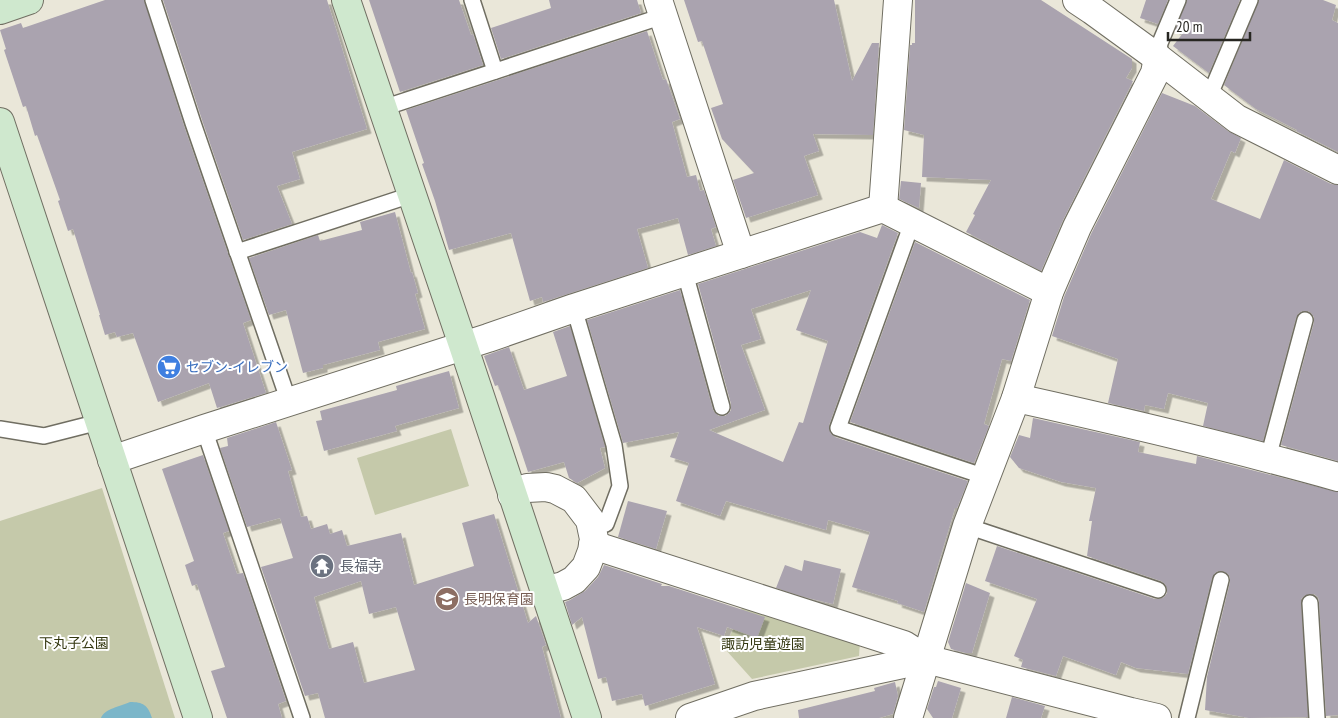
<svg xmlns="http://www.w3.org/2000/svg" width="1338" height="718" viewBox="0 0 1338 718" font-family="'PT Sans Narrow','Noto Sans JP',sans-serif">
  <defs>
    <filter id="shadow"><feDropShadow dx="4.5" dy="4.5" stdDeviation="0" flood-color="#0004"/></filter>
  </defs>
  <rect width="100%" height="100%" fill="#eae7d9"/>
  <!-- green -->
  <g fill="#c5c9aa">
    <path d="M451,429L469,486L375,515L357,458Z"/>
    <path d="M102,488L175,718H0V521Z"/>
    <path d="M743,605L860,641L859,656L752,679L725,649Z"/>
  </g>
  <!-- water -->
  <path fill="#7bb6c9" d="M130,702C143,702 148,705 152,718H101C104,709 121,706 130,702Z"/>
  <!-- building -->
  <g fill="#aaa3af" fill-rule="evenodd" filter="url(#shadow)">
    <path d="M105,0H144L184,126L251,320L243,323L266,393L217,408L209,383L158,402L133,333L117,337L115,332L105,335L99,315H100L73,229L68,231L58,201L60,200L37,135L35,136L26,106L23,107L4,50L6,49L0,30L21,23L23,28Z"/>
    <path d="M163,0H327L367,129L292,152L300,179L277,186L292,224L243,240L202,120Z"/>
    <path d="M369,0H459L471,35L473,34L483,65L400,92Z"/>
    <path d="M549,0H637L641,13L501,59L491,28L551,8Z"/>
    <path d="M684,0H834L852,81L872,43H879L873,135L813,134L819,151L804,156L818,195L746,218L733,180L754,173L722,139L711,108L723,104L702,41L698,42Z"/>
    <path d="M915,0H1041L1132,59V68L1126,78L1133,81L1063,220L1041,271L966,232L975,215L973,214L991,180L922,177L924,135L904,130L910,45H912V43H915Z"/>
    <path d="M1146,0H1168L1158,24L1140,18Z"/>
    <path d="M1187,0H1240L1209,73L1173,46L1183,33L1175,30Z"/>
    <path d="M1259,0H1323L1336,5L1332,20L1338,23V152L1296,131L1297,130L1256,109L1224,85Z"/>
    <path d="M647,31L663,80L666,79L680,119L672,122L687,177L696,175L700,191L704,190L716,227L711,229L716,246L688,255L678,218L637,229L648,268L543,302L542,297L530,301L511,233L449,250L435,201L422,164L424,163L406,110Z"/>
    <path d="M1162,93L1195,106L1228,131L1241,138L1235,153L1231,151L1211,199L1260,219L1284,160L1331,184L1338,185V461L1281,445L1314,322V317L1311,313L1308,311H1302L1298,314L1296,318L1263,441L1203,426L1208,403L1168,393L1164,409L1145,405L1144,411L1108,403L1118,359L1052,336L1064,297L1091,234Z"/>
    <path d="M901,181L921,183L919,208L899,199Z"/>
    <path d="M395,212L411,273L412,272L418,293L415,294L425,329L378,342L380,350L323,365V368L303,373L286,310L269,315L249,258L318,235L320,241L362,230L360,222Z"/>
    <path d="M882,225L898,233L829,425V429L831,434L835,437L968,481L957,508H955L924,612L897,603L898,601L852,587L870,532L828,520L826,530L726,501L720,516L676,501L689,463L670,457L679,432L623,443L587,320L680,290L713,410L715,413L719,416H725L729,413L731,410V404L698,284L860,232L877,238ZM811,290L796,330L828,341L803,423L799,422L783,462L709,430L765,410L741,345L761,339L751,309Z"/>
    <path d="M915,242L1030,300L1011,361L1002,359L984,424L989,426L974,463L850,422Z"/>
    <path d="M570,326L605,447L600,448L605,468L577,483L569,478L564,462L528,472L516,436L498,385L495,386L484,356L509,347L524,390L567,376L553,332Z"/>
    <path d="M449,371L459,408L395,426L397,431L324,451L316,421L322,420L320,411L397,390L396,386Z"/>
    <path d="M1033,418L1140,442L1138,452L1196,464L1197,456L1338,492V715L1326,716L1319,602L1318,597L1314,594H1310L1304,596L1301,599V604L1308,717L1249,718L1205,710L1207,677L1230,582V577L1228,574L1223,571H1218L1215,573L1212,578L1188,674L1136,668L1121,662L1116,675L1063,656L1056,676L1021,667L1023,660L1014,656L1037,599L985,581L997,546L1155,599H1159L1164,597L1167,593V589L1165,584L1161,581L1087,556L1092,521H1089L1096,488L1061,482L1019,468L1010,457L1019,435L1030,438Z"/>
    <path d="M276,422L292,470L288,471L301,517L307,516L311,529L327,524L330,534L342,530L347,546L401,533L414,585L474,566L462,523L494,514L528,623L536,616L546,645L542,647L561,718H325L318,693L305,696L261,567L293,558L280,518L247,527L220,448L228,446L227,438ZM361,581L369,614L396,607L415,670L364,683L353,642L329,649L314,597Z"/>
    <path d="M203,455L229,531L223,533L237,574L243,573L286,701L278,704L282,718H227L211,671L225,667L197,584L192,586L185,565L194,561L162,469Z"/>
    <path d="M628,501L667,511L656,549L618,537Z"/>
    <path d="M804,560L841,569L833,604L804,597L776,588L785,565L802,571Z"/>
    <path d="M604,565L662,584L661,586H669L765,617L757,638L727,627L724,636L697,627L715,684L645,706L642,694L612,701L606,677L598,679L582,617L572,625L565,602L570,600L585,591L598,577Z"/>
    <path d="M966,583L990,593L972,653H966L951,649L948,642Z"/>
    <path d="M938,681L961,688L952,718H933L927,709L934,687H936Z"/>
    <path d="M895,682L898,696L893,714L879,718H799L798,710L875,691L874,688Z"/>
    <path d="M1012,697L1045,706L1041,718H1006Z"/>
  </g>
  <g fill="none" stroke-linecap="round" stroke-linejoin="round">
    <!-- lane casing -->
    <g stroke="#706e62" stroke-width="18">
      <g id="lane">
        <path d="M153,0L193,123L289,402"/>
        <path d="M472,0L495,71"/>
        <path d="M1158,58L1160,43L1178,0"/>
        <path d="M1209,97L1250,0"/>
        <path d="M383,108L663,16"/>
        <path d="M912,223L838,428L986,477"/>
        <path d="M237,252L411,195"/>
        <path d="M685,273L722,407"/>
        <path d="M574,308L614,445L620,486L606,524L591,529"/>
        <path d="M0,429L44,436L99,422"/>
        <path d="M204,429L302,718"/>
        <path d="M1268,458L1305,320"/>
        <path d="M967,526L1158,590"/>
        <path d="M1310,603L1317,718"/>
        <path d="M1187,718L1221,580"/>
      </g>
    </g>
    <!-- street casing -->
    <g stroke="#706e62" stroke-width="30">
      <g id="street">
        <path d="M658,0L741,254"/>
        <path d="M1077,0L1092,10L1158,58L1237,119L1338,170"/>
        <path d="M883,208L898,0"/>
        <path d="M1016,398C1124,422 1231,447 1338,477"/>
        <path d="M112,460L204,429L488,338L574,308L883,208L1049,292"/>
        <path d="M512,495L527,488L546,487L555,489L574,499L590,520L594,539L592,551L586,567L574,580L563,586L544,591"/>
        <path d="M593,545L904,645L926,659L1131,712L1157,718"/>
        <path d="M690,718L754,696L926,659"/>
        <path d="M908,718L967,526L1016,398L1049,292L1077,227L1155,73L1158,58"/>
      </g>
    </g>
    <!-- secondary casing -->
    <g stroke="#706e62" stroke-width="30">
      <g id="secondary">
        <path d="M346,0L463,345L587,718"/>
        <path d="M0,10L29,0"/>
        <path d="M0,122L198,718"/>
      </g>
    </g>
    <!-- lane -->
    <use href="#lane" stroke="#fff" stroke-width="15"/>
    <!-- street -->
    <use href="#street" stroke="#fff" stroke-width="28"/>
    <!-- secondary -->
    <use href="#secondary" stroke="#cfe8ce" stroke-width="28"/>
  </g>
  <!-- icons -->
  <defs>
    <g id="supermarket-disc" transform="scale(1.25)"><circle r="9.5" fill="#3f7fe0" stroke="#fff"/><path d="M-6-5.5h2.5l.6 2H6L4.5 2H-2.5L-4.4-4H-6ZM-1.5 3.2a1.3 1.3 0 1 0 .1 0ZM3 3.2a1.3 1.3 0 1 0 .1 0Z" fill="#fff"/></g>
    <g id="temple-disc" transform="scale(1.25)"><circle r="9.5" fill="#6b7280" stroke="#fff"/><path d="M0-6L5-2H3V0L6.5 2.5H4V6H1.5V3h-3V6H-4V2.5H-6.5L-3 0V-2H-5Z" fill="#fff"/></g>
    <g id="school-disc" transform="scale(1.25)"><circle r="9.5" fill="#8d6e63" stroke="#fff"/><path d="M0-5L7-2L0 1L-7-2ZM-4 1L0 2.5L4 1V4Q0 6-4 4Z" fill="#fff"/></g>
  </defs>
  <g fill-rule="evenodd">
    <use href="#supermarket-disc" x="169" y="367"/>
    <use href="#temple-disc" x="322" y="566"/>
    <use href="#school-disc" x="447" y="599"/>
  </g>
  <g text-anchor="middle" stroke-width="4" stroke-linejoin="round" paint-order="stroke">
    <!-- shop labels -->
    <g font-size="14" fill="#366cbe" stroke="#fff" text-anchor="start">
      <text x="186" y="372">セブン-イレブン</text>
    </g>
    <!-- worship labels -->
    <g font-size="14" fill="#5b616d" stroke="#fff" text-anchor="start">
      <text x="340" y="571">長福寺</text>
    </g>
    <!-- education labels -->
    <g font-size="14" fill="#785e54" stroke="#fff" text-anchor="start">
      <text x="464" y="604">長明保育園</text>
    </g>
    <!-- park labels -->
    <g font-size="14" fill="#343811" stroke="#fff">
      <text x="74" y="648">下丸子公園</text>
      <text x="763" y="649">諏訪児童遊園</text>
    </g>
  </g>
  <!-- scale -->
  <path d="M1168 32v8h82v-8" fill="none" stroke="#272621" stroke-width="2.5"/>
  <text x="1176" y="32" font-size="15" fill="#272621" stroke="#ffffff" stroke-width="4" paint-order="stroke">20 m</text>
</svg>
